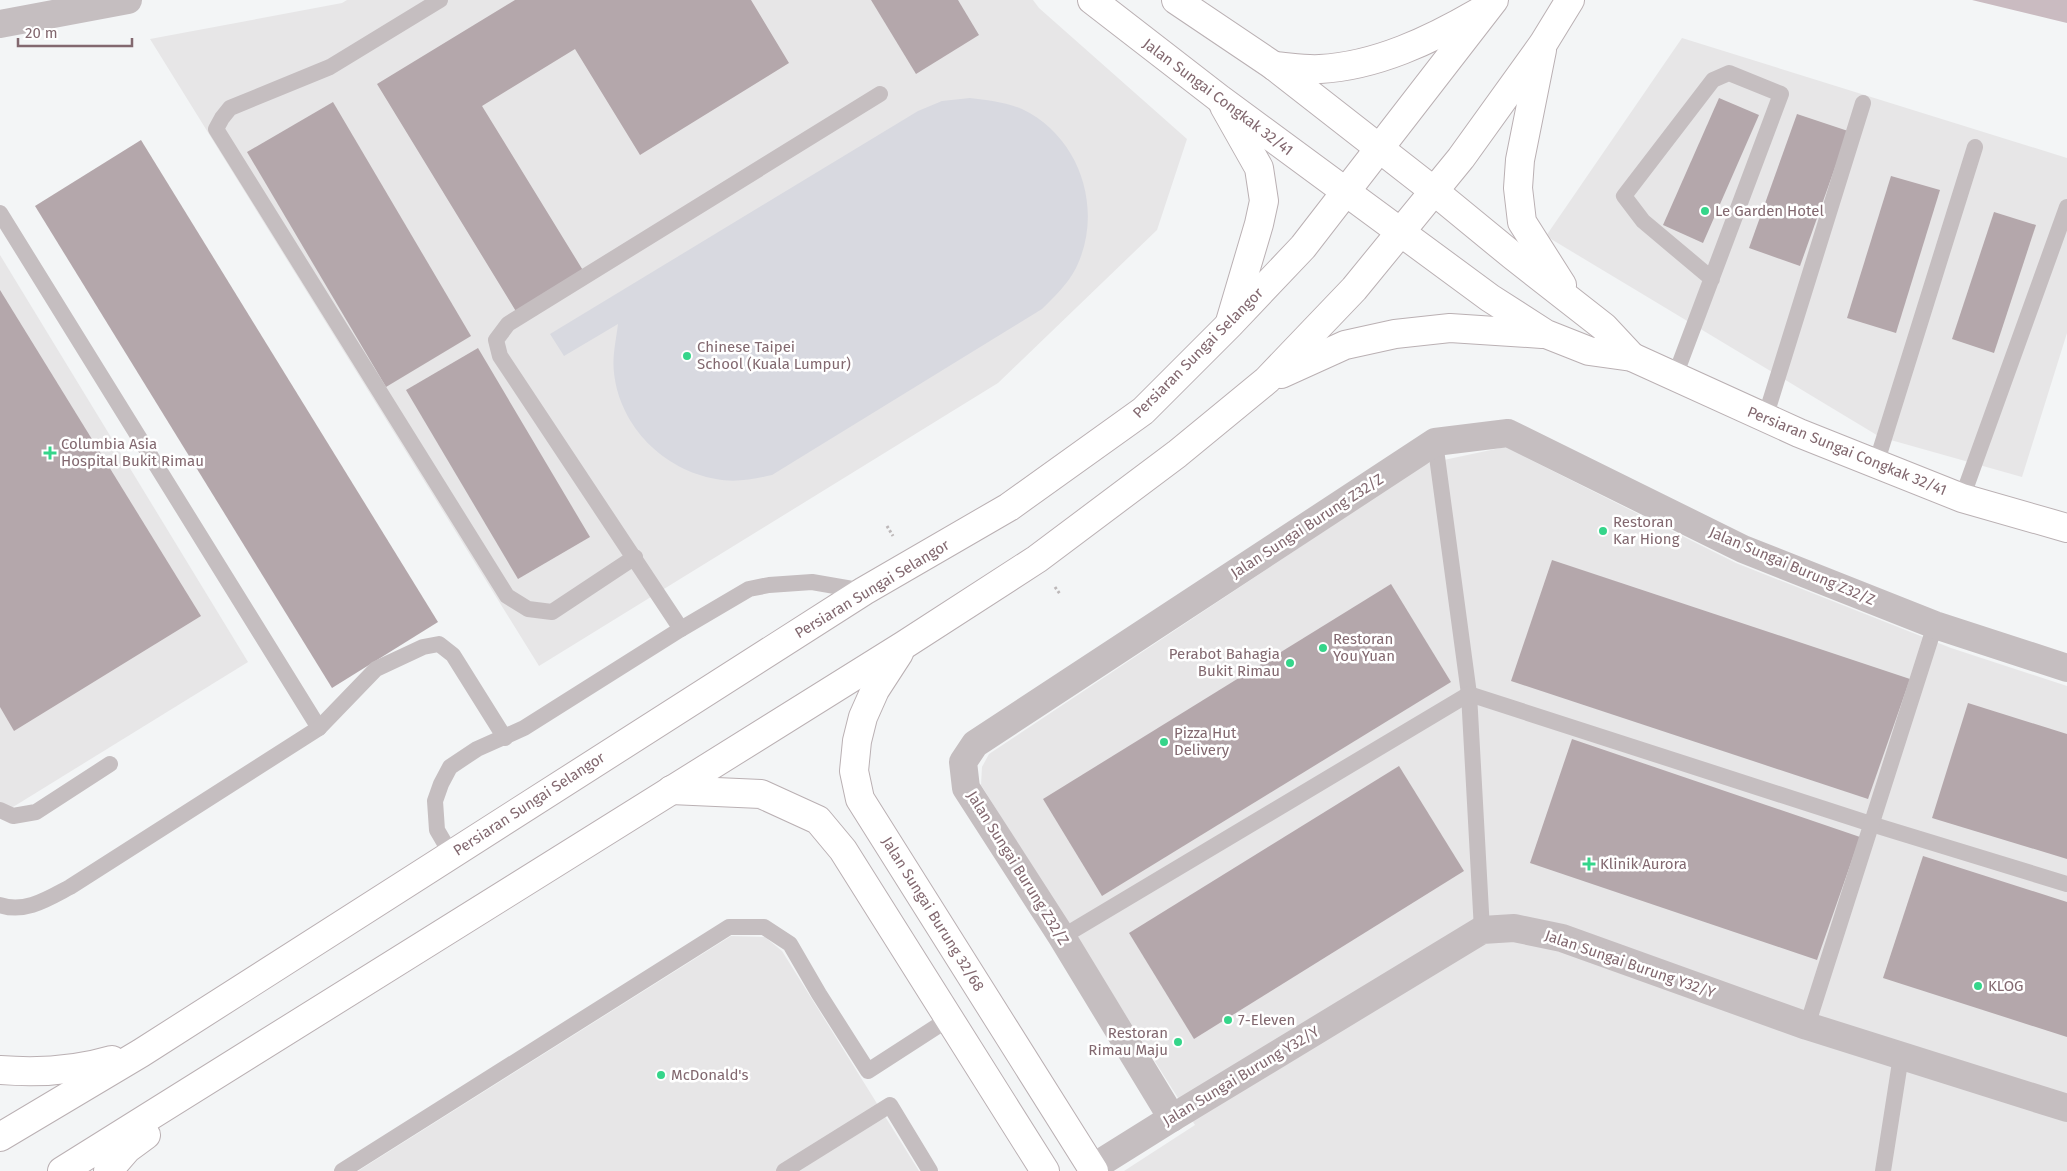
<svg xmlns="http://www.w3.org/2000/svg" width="2067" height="1171" viewBox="0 0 2067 1171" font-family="'Fira Sans',sans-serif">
  <rect width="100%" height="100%" fill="#f3f5f6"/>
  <!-- built -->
  <g fill="#e7e6e7">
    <path d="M347,0H1033L1039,8L1187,139L1157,230L998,383L539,666L150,39L342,3Z"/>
    <path d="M1682,38L2067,158V333L2022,477L1880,437L1546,236Z"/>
    <path d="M0,255L248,662L0,815Z"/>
    <path d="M1505,447L1736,563L1951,648L2067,686V1171H1124L1195,1125L981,785L982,767L989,754L1425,464Z"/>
    <path d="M731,936L765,937L782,951L919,1171H358Z"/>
  </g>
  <!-- green -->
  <path fill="#d8d9e0" d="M970,98C987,100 1005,102 1022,109C1081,137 1104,211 1076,268C1068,284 1054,297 1042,309L772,475C754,479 735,483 716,479C664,470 620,427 614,373C612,356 616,341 618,324L564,356L550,334L918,111L942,101Z"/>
  <!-- water -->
  <path fill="#cabbc1" d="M1972,0H2067V23Z"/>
  <!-- building -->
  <g fill="#b4a7ab">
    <path d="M515,0H751L789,63L640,155L575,49L482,106L584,272L517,313L377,84Z"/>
    <path d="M871,0H958L979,35L916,74Z"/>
    <path d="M1719,98L1759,115L1703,243L1663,225Z"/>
    <path d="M333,102L471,336L386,387L247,152Z"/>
    <path d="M1797,114L1848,131L1800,266L1749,248Z"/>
    <path d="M141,140L438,622L332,688L35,206Z"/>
    <path d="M1891,176L1940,190L1896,333L1847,318Z"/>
    <path d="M1994,212L2036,225L1994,353L1952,339Z"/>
    <path d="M0,290L201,616L14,731L0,707Z"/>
    <path d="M478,348L590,537L518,579L406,390Z"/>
    <path d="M1552,560L1910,679L1868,799L1511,681Z"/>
    <path d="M1391,584L1451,682L1102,896L1043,799Z"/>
    <path d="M1968,703L2067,734V859L1932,818Z"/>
    <path d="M1572,739L1860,837L1817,960L1530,863Z"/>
    <path d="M1399,766L1464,871L1194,1039L1129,933Z"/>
    <path d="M1923,856L2067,902V1037L1883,978Z"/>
  </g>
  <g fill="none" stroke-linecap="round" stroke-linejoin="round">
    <!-- secondary casing -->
    <g stroke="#bab0b3" stroke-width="30">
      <g id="secondary">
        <path d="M1092,0L1220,99L1490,298L1546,334L1589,351L1632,357L1799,433L1962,498L2067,528"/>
        <path d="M1176,0L1274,66L1434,191L1512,255L1604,327L1632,357"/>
        <path d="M1542,50L1520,160L1518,188L1522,222L1562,285"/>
        <path d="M1274,66C1289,67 1305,70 1320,69C1376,66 1431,40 1479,12"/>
        <path d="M1224,106L1259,168L1264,201L1259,224L1230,322"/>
        <path d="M1281,374L1345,345L1395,334L1450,328L1542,334"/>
        <path d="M899,653L875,690L863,717L857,741L854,771L860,799L1094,1171"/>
        <path d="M671,790L761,794L818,820L843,850L1045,1171"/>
        <path d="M0,1070C38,1073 75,1071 112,1060"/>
        <path d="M0,1137L141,1053L864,591L1009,507L1143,411L1229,325L1303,247L1494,0"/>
        <path d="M62,1171L904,645L1037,559L1177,454L1267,380L1354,289L1461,158L1543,44L1570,0"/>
        <path d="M108,1171L127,1149L146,1135"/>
      </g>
    </g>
    <!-- path -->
    <g stroke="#bdb8b9" stroke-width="3" stroke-dasharray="2.5 2.5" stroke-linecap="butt">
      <path d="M887,526L893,536"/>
      <path d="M1055,587L1060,594"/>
    </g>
    <!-- lane -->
    <g stroke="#c5bec0" stroke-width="16">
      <path d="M440,0L330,67L230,108L222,118L216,129L507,596L528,609L552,612L635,557"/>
      <path d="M0,213L319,728"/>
      <path d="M1675,376L1781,94L1729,73L1713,80L1624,196L1643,221L1712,279"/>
      <path d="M1765,418L1863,103"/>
      <path d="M1435,442L1469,694L1482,930"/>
      <path d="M1876,464L1975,147"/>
      <path d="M1962,498L2067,207"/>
      <path d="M681,629L500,356L496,340L508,324L880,94"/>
      <path d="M0,810L13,816L36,812L110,764"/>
      <path d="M451,854L437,830L435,801L441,784L450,767L477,749L524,728L681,629L749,589L769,585L812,582L864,591"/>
      <path d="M0,905C25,914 49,898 70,887L319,728L376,669L423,647L439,644L453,655L505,738"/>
      <path d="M1062,937L1469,694L1871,824L2067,884"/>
      <path d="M1807,1026L1935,625"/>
      <path d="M342,1171L729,927H764L790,944L819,994L868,1071L950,1018"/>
      <path d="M784,1171L890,1105L930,1171"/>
      <path d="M1883,1171L1901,1056"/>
    </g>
    <!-- street -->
    <g stroke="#c5bec0" stroke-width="28">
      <path d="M0,24L128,0"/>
      <path d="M1172,1118L1062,937L966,788L963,762L975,744L1435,442L1508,433L1743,549L1935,625L2067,668"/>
      <path d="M1092,1168L1172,1118L1482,930L1514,928L1562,938L1807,1026L2067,1108"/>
    </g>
    <!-- secondary -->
    <use href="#secondary" stroke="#fff" stroke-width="28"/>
  </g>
  <!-- markers -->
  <g fill="#35d58a" stroke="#fff" stroke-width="2">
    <circle cx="1705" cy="211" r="5"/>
    <circle cx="687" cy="356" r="5"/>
    <path d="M47.5 445.5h5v5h5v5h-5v5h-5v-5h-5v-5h5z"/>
    <circle cx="1603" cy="531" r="5"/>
    <circle cx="1323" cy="648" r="5"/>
    <circle cx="1290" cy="663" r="5"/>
    <circle cx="1164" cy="742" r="5"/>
    <path d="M1586.5 856.5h5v5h5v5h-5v5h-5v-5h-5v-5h5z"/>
    <circle cx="1978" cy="986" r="5"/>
    <circle cx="1228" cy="1020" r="5"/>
    <circle cx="1178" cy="1042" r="5"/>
    <circle cx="661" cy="1075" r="5"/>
  </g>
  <g text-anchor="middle" stroke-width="5" stroke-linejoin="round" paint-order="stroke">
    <!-- street labels -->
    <g font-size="15" fill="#82686f" stroke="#fff">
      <text transform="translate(1218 97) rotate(37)" y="5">Jalan Sungai Congkak 32/41</text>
      <text transform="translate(1198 353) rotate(-45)" y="5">Persiaran Sungai Selangor</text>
      <text transform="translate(1847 451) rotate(22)" y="5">Persiaran Sungai Congkak 32/41</text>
      <text transform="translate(1307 526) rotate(-33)" y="5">Jalan Sungai Burung Z32/Z</text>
      <text transform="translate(1792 566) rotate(23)" y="5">Jalan Sungai Burung Z32/Z</text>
      <text transform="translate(872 589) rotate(-31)" y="5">Persiaran Sungai Selangor</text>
      <text transform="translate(529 804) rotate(-33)" y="5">Persiaran Sungai Selangor</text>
      <text transform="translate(1018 868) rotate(58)" y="5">Jalan Sungai Burung Z32/Z</text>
      <text transform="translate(933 914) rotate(58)" y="5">Jalan Sungai Burung 32/68</text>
      <text transform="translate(1630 964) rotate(19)" y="5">Jalan Sungai Burung Y32/Y</text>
      <text transform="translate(1241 1076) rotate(-31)" y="5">Jalan Sungai Burung Y32/Y</text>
    </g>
    <!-- poi labels -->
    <g font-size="15" fill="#82686f" stroke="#fff" text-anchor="start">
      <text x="1715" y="216">Le Garden Hotel</text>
      <text x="697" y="352">Chinese Taipei<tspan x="697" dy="17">School (Kuala Lumpur)</tspan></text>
      <text x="61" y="449">Columbia Asia<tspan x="61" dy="17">Hospital Bukit Rimau</tspan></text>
      <text x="1613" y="527">Restoran<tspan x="1613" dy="17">Kar Hiong</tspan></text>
      <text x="1333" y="644">Restoran<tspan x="1333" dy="17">You Yuan</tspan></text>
      <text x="1280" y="659" text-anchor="end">Perabot Bahagia<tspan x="1280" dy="17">Bukit Rimau</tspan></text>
      <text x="1174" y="738">Pizza Hut<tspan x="1174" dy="17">Delivery</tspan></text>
      <text x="1600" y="869">Klinik Aurora</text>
      <text x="1988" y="991">KLOG</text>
      <text x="1238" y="1025">7-Eleven</text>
      <text x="1168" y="1038" text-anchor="end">Restoran<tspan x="1168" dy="17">Rimau Maju</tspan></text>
      <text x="671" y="1080">McDonald's</text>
    </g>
  </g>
  <!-- scale -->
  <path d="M18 38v8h114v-8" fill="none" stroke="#82686f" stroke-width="2.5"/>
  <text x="25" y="38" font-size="15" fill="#82686f" stroke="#ffffff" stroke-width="4" paint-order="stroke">20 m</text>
</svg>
